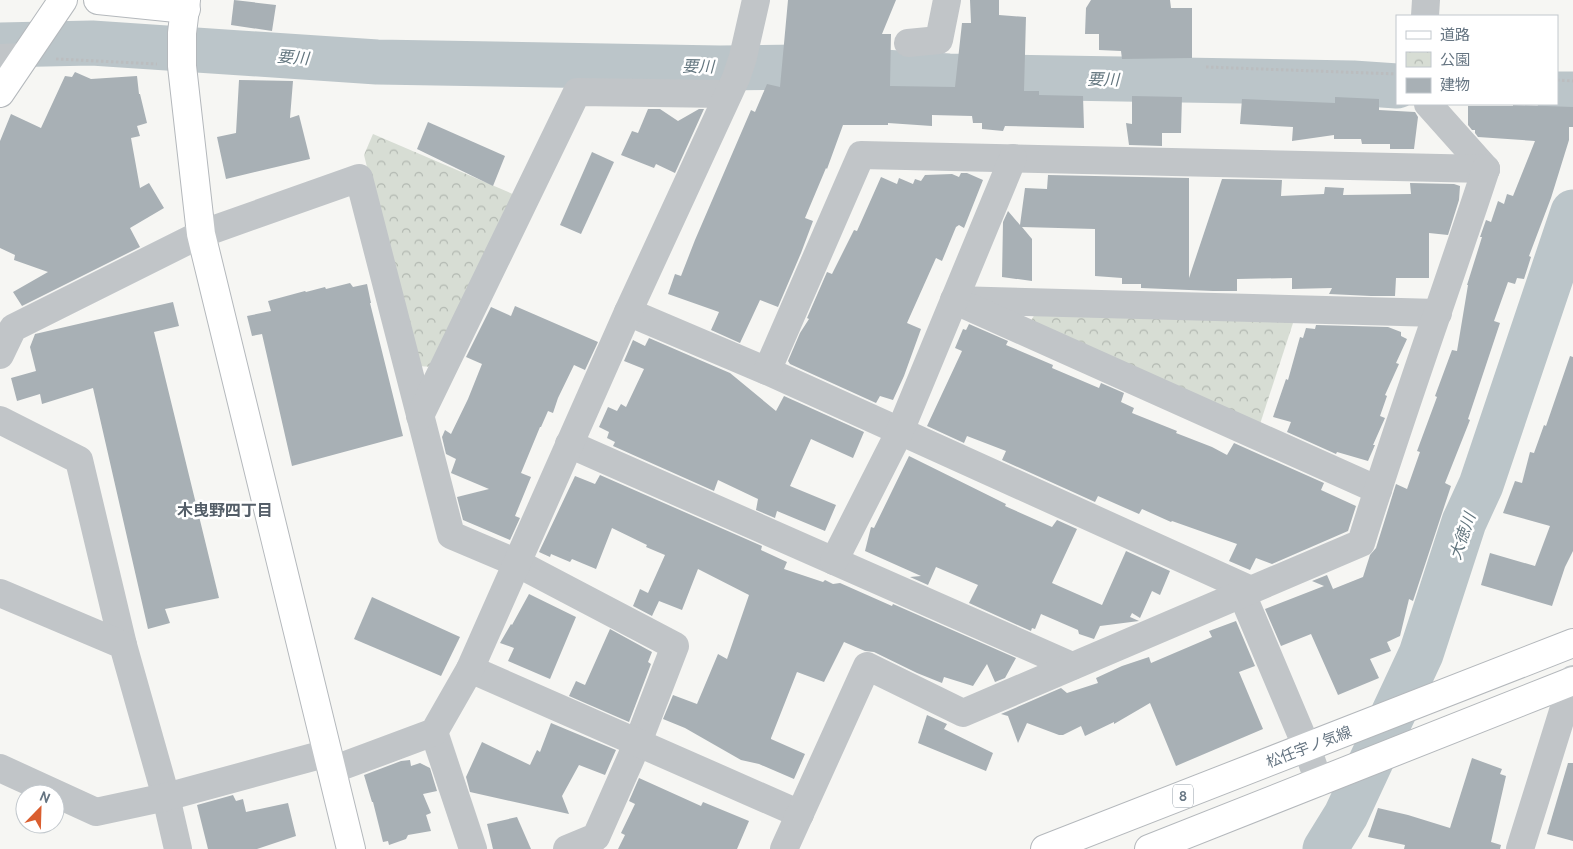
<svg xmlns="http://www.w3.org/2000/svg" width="1573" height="849" viewBox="0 0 1573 849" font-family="Cabin,'Noto Sans JP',sans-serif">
  <defs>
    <pattern id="park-crowns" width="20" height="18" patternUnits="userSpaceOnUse" patternTransform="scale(1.25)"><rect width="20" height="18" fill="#d7ddd4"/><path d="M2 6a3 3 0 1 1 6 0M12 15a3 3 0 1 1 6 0" fill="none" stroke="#b2b8b1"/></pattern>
  </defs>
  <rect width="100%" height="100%" fill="#f6f6f3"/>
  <!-- park -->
  <g fill="url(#park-crowns)">
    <path d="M373,134L515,195L434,367L416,366L364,155Z"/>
    <path d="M1037,310L1294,320L1260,424L1031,321Z"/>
  </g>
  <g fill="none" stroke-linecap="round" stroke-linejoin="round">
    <!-- river -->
    <g stroke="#bbc5c9" stroke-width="45">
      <path d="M0,45L92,43L377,62L720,68L799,67L949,76L1353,83L1397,86"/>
      <path d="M1557,94H1573"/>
      <path d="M1325,849L1346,815L1421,654L1464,522L1481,485L1573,212"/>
    </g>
  </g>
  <!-- building -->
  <g fill="#a8b0b5">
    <path d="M234,0L276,5L272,31L231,25Z"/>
    <path d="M788,0H896L882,34H891L890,86L955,87L962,23H971L970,0H999V15L1026,17L1024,91H1039V95L1083,96L1084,128L1005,126L1003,131L982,129V123H973L972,116L932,115V126L888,123V125H843L827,169L826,168L805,218L813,221L801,253L778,307L760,300L740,343L711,330L719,312L668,294L675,274L681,276L695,240L751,110L755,112L767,84L780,87Z"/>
    <path d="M1091,0H1170L1171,8H1192V58L1122,59L1121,51L1099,50V34H1085L1086,8Z"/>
    <path d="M75,72L91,79L137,76L139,94H140L147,123L137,126L140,136L131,138L140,188L149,183L164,208L130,228L140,247L22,306L13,292L48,272L14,260L15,255L0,248V141L11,114L41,128L65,76L72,77Z"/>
    <path d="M239,80L293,81L290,118L299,115L310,159L226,179L217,137L236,133Z"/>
    <path d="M1132,96L1182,97L1181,133H1162V146L1129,145L1126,123L1132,124Z"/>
    <path d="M1335,97L1379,99V110L1415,112L1418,117L1414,149H1390V144H1362L1361,139H1334V135L1292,141L1293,127L1240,124L1242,99L1335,103Z"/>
    <path d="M1513,105L1573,107V127H1569V140L1551,198L1529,256L1531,257L1524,279L1517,278L1515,284L1508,282L1494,321L1500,323L1468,419L1470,420L1445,483L1451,486L1413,601L1409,599L1400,636L1387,642L1391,651L1370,659L1379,678L1338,695L1311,634L1281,646L1265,609L1324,586L1312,581L1327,575L1333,589L1363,577L1370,555L1376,548L1396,484L1407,489L1420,452L1417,451L1437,397L1435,396L1452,350L1457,351L1468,285H1467L1482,237H1480L1486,220L1491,222L1498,201L1504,204L1507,194L1513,196L1535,141L1478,137L1475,133V130H1472L1468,125V106H1513Z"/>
    <path d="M648,109H660L678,121L699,109H704L675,173L656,164L654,168L621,155L632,131L638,133Z"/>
    <path d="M428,122L505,156L493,186L417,149Z"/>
    <path d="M592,152L614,162L581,234L560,225Z"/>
    <path d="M961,173H967L983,180L964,228L959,225L956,227L942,261L936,258L907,323L921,329L904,376L893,400L880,396L876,403L790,364L788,361L800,333L809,319L807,318L827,272L832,274L854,230L857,231L881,177L897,184L899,178L913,184L915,179L921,181L925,175L952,174L959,177Z"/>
    <path d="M1048,175L1189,178V278L1222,179L1282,180L1281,196L1324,194L1325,187L1344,188L1343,195L1411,194L1410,183L1454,184L1460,186L1459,200L1448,235L1429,233V278H1396L1395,296H1371L1329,294L1332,288L1292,289V278L1237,279V291H1213L1141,288V284H1122V278L1095,276V229L1022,227L1032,239V281L1002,277L1003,222L1008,211L1020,225L1025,188L1047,189Z"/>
    <path d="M350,283L353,287L367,284L371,303H370L403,436L292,466L262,334L252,336L247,316L271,311L268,301L305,291L306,292L325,287L326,289Z"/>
    <path d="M173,302L179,326L154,332L219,598L165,609L170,623L148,629L93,388L42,404L40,394L17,401L11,378L36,371L30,347L35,334Z"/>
    <path d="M515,306L598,342L585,370L574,365L558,398L553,413L548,411L541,427H540L521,473L531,477L515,516L520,518L510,540L463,520L457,497L489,489L451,473L456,459L446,454L442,437L445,430L451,434L468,399L482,364L466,357L491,307L511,316Z"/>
    <path d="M969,324L1008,341L1006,345L1053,365L1052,368L1099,388L1101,383L1124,393L1121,402L1134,408L1132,413L1177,431L1176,433L1212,447L1227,455L1234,443L1324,483L1321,490L1356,506L1348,531L1272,564L1256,558L1250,570L1229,561L1237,544L1172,521L1171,522L1142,509L1139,514L1098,496L1095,502L1002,460L1006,451L967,436L964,443L927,426L962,351L955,348L963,329L966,330Z"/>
    <path d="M1316,325L1388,327L1401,332V336L1407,339L1396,363L1399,364L1385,395L1387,396L1380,416L1385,418L1373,445H1375L1368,461L1337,452L1336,454L1287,432L1291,422L1273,417L1286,379L1288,380L1300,337L1303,338L1306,328L1315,329Z"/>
    <path d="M649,338L730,373L776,411L784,396L864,432L853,458L811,439L790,486L836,505L825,531L777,511L775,518L756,510L758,499L718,480L714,491L613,446L615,442L607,438L609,432L599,427L608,407L617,411L621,404L626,407L644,369L624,361L633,340L645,346Z"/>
    <path d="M1570,356L1573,357V551L1565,567L1552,606L1481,585L1490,553L1535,566L1550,526L1503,513L1515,481L1522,483L1530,452L1534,453L1544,425L1546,426Z"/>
    <path d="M909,456L1006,504L1005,506L1052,527L1057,520L1077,529L1052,583L1102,605L1126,551L1170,571L1160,595L1152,591L1140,618L1132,613L1130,617L1139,621L1100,626L1094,639L1079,634L1078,630L1041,614L1035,629L1032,628L1031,631L969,603L978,585L936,567L928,585L910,577L921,576L865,551L871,527L874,528Z"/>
    <path d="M600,475L762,546L761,550L787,562L784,569L823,582L825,580L833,584L840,583L892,606L893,604L1016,658L1005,678L995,682L987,664L973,686L944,677L942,683L917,673L874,652L865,651L844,642L824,682L797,672L771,738V739L805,754L794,779L759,764L741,760L685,728L663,719L673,695L697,704L718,654L727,659L749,595L698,569L682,610L659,601L652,616L633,606L640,589L648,593L665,555L646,547L647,545L612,528L596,569L572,559L570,562L551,554L550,557L539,552L575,476L595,484Z"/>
    <path d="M529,594L576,617L550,679L508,661L514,648L500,643L511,624L512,625Z"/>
    <path d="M372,597L460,637L441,676L354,639Z"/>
    <path d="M1236,621L1255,666L1239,672L1263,729L1176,766L1150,703L1114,724V722L1085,736L1081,726L1063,735H1059L1027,723L1018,743L1008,716L1001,714L1061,688L1067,693L1098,683L1096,678L1122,666L1149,657L1151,663L1212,637L1209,631Z"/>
    <path d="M610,629L652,652L648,662L651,664L629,722L569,696L576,681L585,685Z"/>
    <path d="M927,715L947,724L944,729L993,753L986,771L918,743Z"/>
    <path d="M551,723L616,750L605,775L579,765L562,796L569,814L470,792L466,777L482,742L530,765L537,750L540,752Z"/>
    <path d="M1472,758L1502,769L1500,774L1506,776L1491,842L1501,845L1500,849H1404L1405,845L1368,837L1378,808L1408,815L1450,828Z"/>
    <path d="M410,760L411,766L420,763L430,768L437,791L423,794L431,813L426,815L431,831L408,835L406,839L389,845L388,841L383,842L373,802H372L364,775L401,761Z"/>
    <path d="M1568,763H1573V841L1547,834Z"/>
    <path d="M639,778L701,806L703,802L749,821L737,849H618L625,835L621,833L635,804L629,801Z"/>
    <path d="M233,795L236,801L243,799L246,812L288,803L296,836L257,849H208L197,805Z"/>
    <path d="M517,817L531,849H493L487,824Z"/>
  </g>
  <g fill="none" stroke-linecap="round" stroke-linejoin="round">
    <!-- secondary casing -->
    <g stroke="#b4b8bc" stroke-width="30">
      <g id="secondary">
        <path d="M98,0L186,9"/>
        <path d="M186,0L182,33V66L201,234L351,849"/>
        <path d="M0,93L63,0"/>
      </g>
    </g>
    <!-- primary casing -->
    <g stroke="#b4b8bc" stroke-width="30">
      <g id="primary">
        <path d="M1045,849L1573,643"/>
        <path d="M1149,849L1573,681"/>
      </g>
    </g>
    <!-- path -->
    <g stroke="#bbbdbf" stroke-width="3" stroke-dasharray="2.5 2.5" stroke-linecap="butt">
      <path d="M56,59L157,64"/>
      <path d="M1206,67L1397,74"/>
      <path d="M1557,80L1573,81"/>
    </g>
    <!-- street -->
    <g stroke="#c1c5c8" stroke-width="28">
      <path d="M1425,16L1426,0"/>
      <path d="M908,43L939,40L947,0"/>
      <path d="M0,58L24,57"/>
      <path d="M1428,104L1486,169"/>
      <path d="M954,300L1438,313"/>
      <path d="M967,306L1378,490"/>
      <path d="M628,312L767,371L1251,590"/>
      <path d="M0,355L13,328L201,234L359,178L451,535L517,563L675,646L638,742L596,837L567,849"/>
      <path d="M767,371L861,155L1486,169"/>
      <path d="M420,416L577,92L728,94"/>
      <path d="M0,420L79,460L123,645"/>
      <path d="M569,444L1072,666"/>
      <path d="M834,561L900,431L1013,158"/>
      <path d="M0,593L123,645L166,797L178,849"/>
      <path d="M1242,594L1307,748L1319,782"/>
      <path d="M470,669L800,814"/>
      <path d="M434,732L473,849"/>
      <path d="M0,768L96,812L166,797L328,753"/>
      <path d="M332,770L434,732L470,669L628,312L736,78L743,57L756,0"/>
      <path d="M784,849L867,666L963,713L1361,543C1400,417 1445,294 1486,169"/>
      <path d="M1520,849L1573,679"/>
    </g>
    <!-- secondary -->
    <use href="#secondary" stroke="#fff" stroke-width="28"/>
    <!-- primary -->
    <use href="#primary" stroke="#fff" stroke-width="28"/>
  </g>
  <g text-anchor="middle" stroke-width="5" stroke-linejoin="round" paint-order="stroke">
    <!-- shield labels -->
    <rect fill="#fff" stroke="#949ea8" stroke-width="1" x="1173" y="784.5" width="20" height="23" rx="4"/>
    <g font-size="14" font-weight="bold" fill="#667582">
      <text x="1183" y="801">8</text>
    </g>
    <!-- street labels -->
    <g font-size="15" fill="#667582" stroke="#fff">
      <text transform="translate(1309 747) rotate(-21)" y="5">松任宇ノ気線</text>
    </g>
    <!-- water labels -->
    <g font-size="16" font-style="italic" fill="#63767f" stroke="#fff">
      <text transform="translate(293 57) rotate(4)" y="6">要川</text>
      <text transform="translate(698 66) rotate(1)" y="6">要川</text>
      <text transform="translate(1103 79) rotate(1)" y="6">要川</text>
      <text transform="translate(1462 536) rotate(-71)" y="6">大徳川</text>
    </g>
    <!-- neighbourhood labels -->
    <g font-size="16" font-weight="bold" fill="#545e68" stroke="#fff">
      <text x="225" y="516">木曳野四丁目</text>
    </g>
  </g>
  <!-- legend -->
  <rect x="1396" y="15" width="162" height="90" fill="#ffffff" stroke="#c2c8cd"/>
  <rect x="1406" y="31" width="25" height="8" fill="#ffffff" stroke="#c2c8cd"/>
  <text x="1440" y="40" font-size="15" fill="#667582">道路</text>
  <rect x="1406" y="52" width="25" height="15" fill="url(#park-crowns)" stroke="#c2c8cd"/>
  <text x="1440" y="65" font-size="15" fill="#667582">公園</text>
  <rect x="1406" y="78" width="25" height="15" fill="#a8b0b5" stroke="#c2c8cd"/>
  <text x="1440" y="90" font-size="15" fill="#667582">建物</text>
  <!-- north arrow -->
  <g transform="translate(40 809) rotate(23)"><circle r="24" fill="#ffffff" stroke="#c2c8cd"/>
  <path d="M0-4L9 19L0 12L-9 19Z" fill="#da5e2f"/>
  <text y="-8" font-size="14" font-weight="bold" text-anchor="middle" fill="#667582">N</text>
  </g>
</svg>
